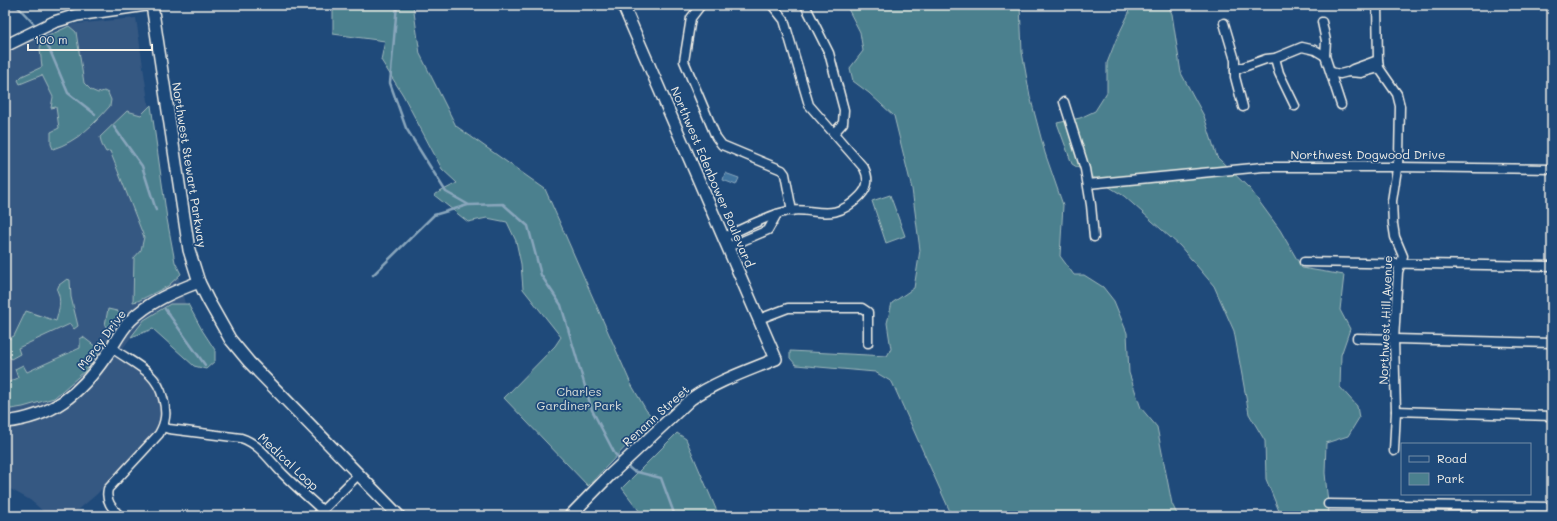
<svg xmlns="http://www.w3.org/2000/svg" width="1557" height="521" viewBox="0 0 1557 521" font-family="Mali,sans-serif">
  <rect width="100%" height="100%" fill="#1f4a7a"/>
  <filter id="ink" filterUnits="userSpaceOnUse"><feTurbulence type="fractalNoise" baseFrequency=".025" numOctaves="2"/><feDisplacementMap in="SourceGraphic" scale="8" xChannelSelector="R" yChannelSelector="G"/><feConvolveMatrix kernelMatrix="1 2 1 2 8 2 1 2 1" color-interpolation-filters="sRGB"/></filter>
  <g filter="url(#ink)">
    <!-- built -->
    <path fill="#365882" d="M136,18L165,218L186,308L144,320L123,348L162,377L173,413L97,494L71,516H49L30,500L5,486V53L29,41L74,24Z"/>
    <!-- green -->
    <g fill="#4b808e" stroke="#a0b8bb">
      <path d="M333,5H413L420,54L456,126L545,189L631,384L646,410L653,418L588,486L504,398L555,346L561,337L523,289L521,264L516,241L507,222L487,218L468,222L434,195L457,183L442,169L403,95L381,60L385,41L333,34Z"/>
      <path d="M846,5H1020L1022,52L1030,96L1045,153L1063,205L1060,256L1074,275H1084L1103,287L1114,301L1127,333L1129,373L1141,408L1157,427L1172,504L1178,516H952L892,382L875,372L796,365L790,358V351L887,356L891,349L887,323L892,303L914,288L920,250L912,189L894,116L869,93L853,81L850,68L863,51L860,32Z"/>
      <path d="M1126,5H1168L1172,14L1181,73L1204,116L1217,157L1250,189L1280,230L1302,268L1344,275L1340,310L1350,329L1341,355L1340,387L1357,406L1359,418L1348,436L1326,443L1325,473L1329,513L1332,516H1281L1266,479L1265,441L1249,414L1234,331L1214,286L1180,246L1124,196L1072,164L1057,123L1080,118L1095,111L1107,92V63L1116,40L1129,13Z"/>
      <path d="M69,26L76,32L84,83L91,90L98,93L104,91L108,93L111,100L110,106C93,125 78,141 53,149L51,144V132L59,128L56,107L51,108L53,97L42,75L20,84L18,80L22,76L42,67L40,49L42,39Z"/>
      <path d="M151,105L167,219L175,262L181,274L168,286L138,301L133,302L134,258L141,250L144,237L110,151L106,152L102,145L100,137L127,111L141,115Z"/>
      <path d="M890,195L905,236L886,243L872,201Z"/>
      <path d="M67,279L70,280L71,297L78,326L74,329L70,324L18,348L20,354L11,359L7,353L5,354V341L14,336L26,311L56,321C59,310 62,301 57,290L59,285Z"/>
      <path d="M170,304H188L202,330L215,350V361L206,369L194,366L153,329L131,337L144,320Z"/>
      <path d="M108,309L117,311L122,316L113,327L108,330L105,325Z"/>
      <path d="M83,337L96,347L98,353L85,371L54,398L23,407L5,410V384L18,378L15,369L23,365L27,372L80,348V339Z"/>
      <path d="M677,433L686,439L719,516H643L622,488Z"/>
    </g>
    <!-- water -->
    <path fill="#42749f" stroke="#89a6bc" d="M725,173L739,178L736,185L723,180Z"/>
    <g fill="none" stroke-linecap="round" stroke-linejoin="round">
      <!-- stream -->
      <g stroke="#89a6bc" stroke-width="2.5">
        <path d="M16,5L36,26"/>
        <path d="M397,5L390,83L406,128L446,192L469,205L503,204L528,226L541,275L561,305L592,410L615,454L621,460"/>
        <path d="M41,31L43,34L68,93L95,114"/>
        <path d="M114,127L142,166L156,210"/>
        <path d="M373,275L434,215L468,205"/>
        <path d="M165,309L205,365"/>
        <path d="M626,465L633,471L661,478L675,516"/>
      </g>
      <!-- street casing -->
      <g stroke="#f4f1e8" stroke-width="11">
        <g id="street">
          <path d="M701,5L691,18L684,61L716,137L722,145L782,170L785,174L792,211"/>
          <path d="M805,5L829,53L844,110L843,123L834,133"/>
          <path d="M1377,5L1378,60L1379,68L1397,94L1400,106L1399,156L1392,201L1393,224L1395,237L1403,256L1398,272L1394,340L1396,411L1394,451"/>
          <path d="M1322,22L1326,41L1325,56L1341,105"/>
          <path d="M1224,23L1235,60V77L1243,107"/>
          <path d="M1275,58L1279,73L1295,106"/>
          <path d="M1378,60L1353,69L1348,72L1361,73L1379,68"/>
          <path d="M1235,70L1266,59L1275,58L1302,47L1315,50L1325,56"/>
          <path d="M1331,72L1340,74L1348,72"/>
          <path d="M1064,102L1085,169L1091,205L1094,237"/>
          <path d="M1088,184L1263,167H1397L1552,169"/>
          <path d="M724,237C742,229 761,219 780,213C812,203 830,227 860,196C869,187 869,178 864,168L809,105L784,20L772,5"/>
          <path d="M728,247L768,230L777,214"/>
          <path d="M1304,262L1552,266"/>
          <path d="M759,319L788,308H862L868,312V343"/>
          <path d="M1357,338L1552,343"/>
          <path d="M112,348C133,364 156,370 163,398C167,412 166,422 159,434L108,489C105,501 112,508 120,516"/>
          <path d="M1396,411L1552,416"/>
          <path d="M163,427L169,429L241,438C260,444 270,461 283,474C296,487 310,499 323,511"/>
          <path d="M1328,504L1552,507"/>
          <path d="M317,516L358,475"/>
        </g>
      </g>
      <!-- secondary casing -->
      <g stroke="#f4f1e8" stroke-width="14">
        <g id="secondary">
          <path d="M152,5L189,250L199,282L208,300L230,339L249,362L399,516"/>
          <path d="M5,46L54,22L77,15L146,5"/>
          <path d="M5,422C52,417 80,394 106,356C114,345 120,331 130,321C148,302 175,291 199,282"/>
          <path d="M570,516L609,476L691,399C717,381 747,371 776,359L623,5"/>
        </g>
      </g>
      <!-- street -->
      <use href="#street" stroke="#1f4a7a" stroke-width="8"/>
      <!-- secondary -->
      <use href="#secondary" stroke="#1f4a7a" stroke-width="11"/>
    </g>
  </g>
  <g text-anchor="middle" stroke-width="3.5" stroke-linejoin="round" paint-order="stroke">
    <!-- street labels -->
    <g font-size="12" fill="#f4f1e8" stroke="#1f4a7a">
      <text x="1368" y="159">Northwest Dogwood Drive</text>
      <text transform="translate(189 165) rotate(81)" y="4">Northwest Stewart Parkway</text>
      <text transform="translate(712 177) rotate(67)" y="4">Northwest Edenbower Boulevard</text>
      <text transform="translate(1386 320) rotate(-88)" y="4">Northwest Hill Avenue</text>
      <text transform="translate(102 340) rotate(-53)" y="4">Mercy Drive</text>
      <text transform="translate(656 416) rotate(-42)" y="4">Renann Street</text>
      <text transform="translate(288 462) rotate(43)" y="4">Medical Loop</text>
    </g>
    <!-- park labels -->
    <g font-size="12" fill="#dbe0da" stroke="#1f4a7a">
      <text x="579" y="396">Charles<tspan x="579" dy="14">Gardiner Park</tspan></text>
    </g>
  </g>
  <!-- margin -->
  <rect width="1557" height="521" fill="none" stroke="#1f4a7a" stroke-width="20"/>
  <rect x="10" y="10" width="1537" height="501" fill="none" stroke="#f4f1e8" stroke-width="1.5" filter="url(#ink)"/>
  <!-- legend -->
  <rect x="1401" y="443" width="130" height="52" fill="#1f4a7a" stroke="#748da6"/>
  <rect x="1409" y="456" width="20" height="6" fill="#1f4a7a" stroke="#748da6"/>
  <text x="1437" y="463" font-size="12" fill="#f4f1e8">Road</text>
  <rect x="1409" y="473" width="20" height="12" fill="#4b808e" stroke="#748da6"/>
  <text x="1437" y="483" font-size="12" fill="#f4f1e8">Park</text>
  <!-- scale -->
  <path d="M28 44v6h124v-6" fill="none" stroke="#f4f1e8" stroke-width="2"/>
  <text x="34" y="44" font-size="12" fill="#f4f1e8" stroke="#1f4a7a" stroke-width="3" paint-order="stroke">100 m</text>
</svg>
